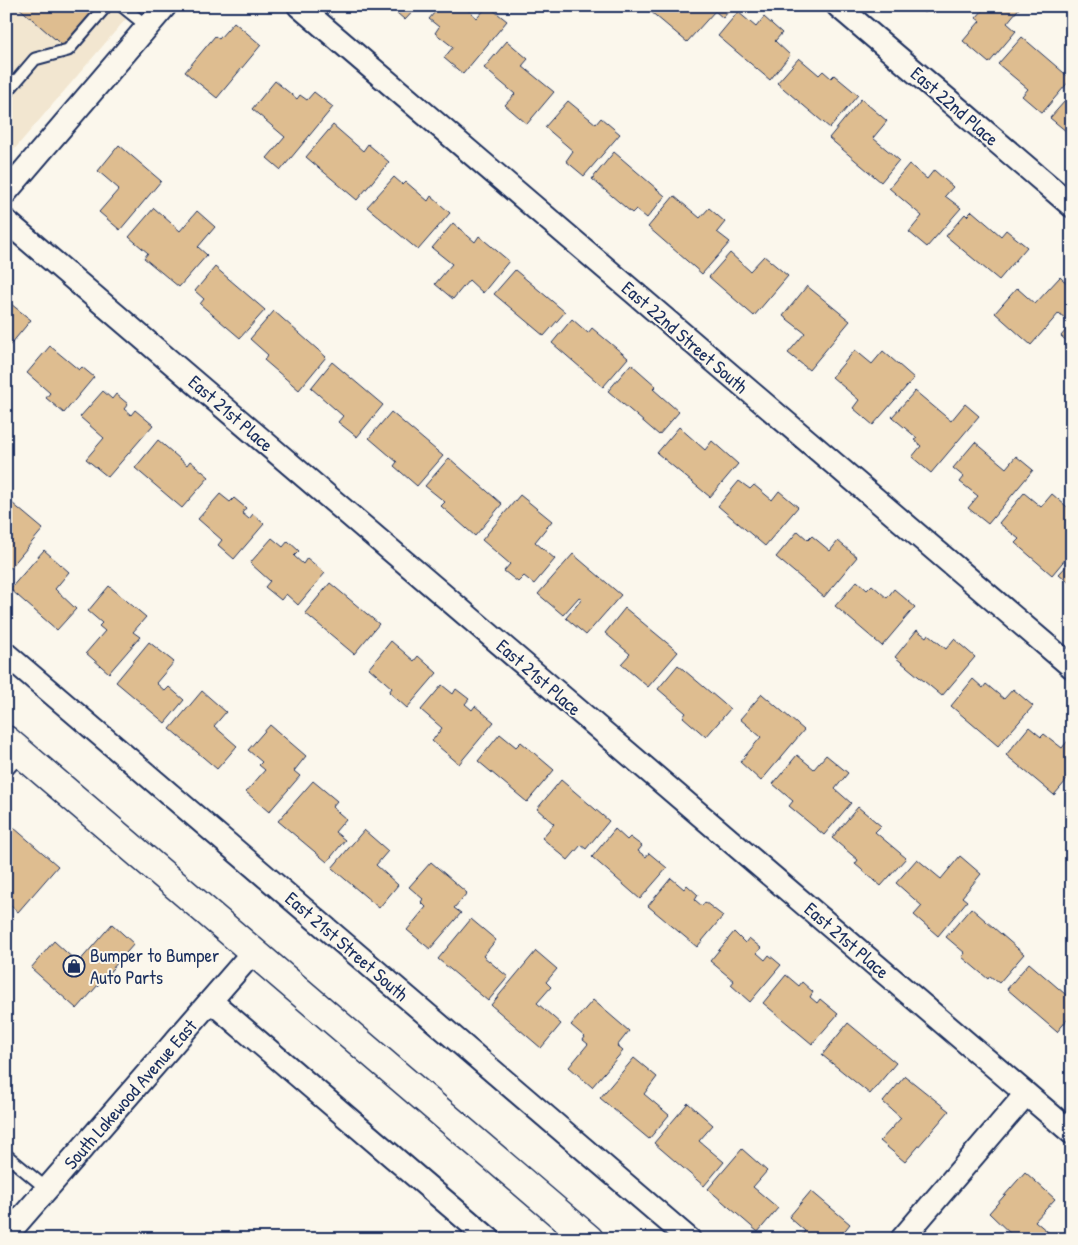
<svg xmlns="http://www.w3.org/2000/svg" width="1078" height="1245" viewBox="0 0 1078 1245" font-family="'Patrick Hand',sans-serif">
  <rect width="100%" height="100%" fill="#fbf7ec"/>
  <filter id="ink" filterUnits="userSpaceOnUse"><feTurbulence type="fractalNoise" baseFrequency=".02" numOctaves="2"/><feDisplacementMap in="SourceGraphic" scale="10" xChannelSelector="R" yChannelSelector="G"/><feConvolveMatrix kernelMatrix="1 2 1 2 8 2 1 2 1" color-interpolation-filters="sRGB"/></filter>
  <g filter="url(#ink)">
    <!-- built -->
    <path fill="#f2e6d0" d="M6,6H137L6,159Z"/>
    <!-- building -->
    <g fill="#debd90" stroke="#1b2f5e">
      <path d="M17,6H97L63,46Z"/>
      <path d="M389,6H418L405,20Z"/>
      <path d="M440,6H463L477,18L488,6L507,21L463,74L444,58L453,47L435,33L439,27L429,19Z"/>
      <path d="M654,6H733L723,18L715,11L687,42L650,11Z"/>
      <path d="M917,6H930L924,13Z"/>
      <path d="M979,6H1021L1007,23L1016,31L989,63L963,41L980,21L976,18L983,10Z"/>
      <path d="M738,12L756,27L764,17L782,33L775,41L790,55L770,80L718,36Z"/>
      <path d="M234,22L261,45L217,98L185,72L215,36L219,39Z"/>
      <path d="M1022,37L1071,79L1042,113L1022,96L1028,89L998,64Z"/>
      <path d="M507,41L528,59L522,66L554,92L527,124L505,105L515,94L484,68Z"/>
      <path d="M799,58L819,75L823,71L831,78L834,75L858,95L830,128L777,83Z"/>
      <path d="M275,81L297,99L300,95L307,100L314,92L333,107L281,170L267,158L285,137L252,109Z"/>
      <path d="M1072,93V136L1050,118Z"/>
      <path d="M861,99L887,121L873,138L899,160L881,182L829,138Z"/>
      <path d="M568,101L596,124L601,118L620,134L584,176L566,161L573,151L545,127Z"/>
      <path d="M333,125L363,151L368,144L389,162L357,200L306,157Z"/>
      <path d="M119,145L161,181L120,230L99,212L119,189L98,171Z"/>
      <path d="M614,152L665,196L647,218L636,209L632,213L592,179Z"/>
      <path d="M909,164L927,179L934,170L953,187L945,196L961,208L927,247L909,232L922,216L889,188Z"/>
      <path d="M394,177L403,185L406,182L428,201L431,196L450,213L418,250L367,207Z"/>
      <path d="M674,196L700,218L709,208L725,222L717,232L730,242L702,274L648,227Z"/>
      <path d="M154,208L180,231L197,211L215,227L198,247L207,255L179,287L144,258L148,253L129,237Z"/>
      <path d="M972,211L1001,236L1006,230L1027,247L999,280L946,236L965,214L967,216Z"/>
      <path d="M453,223L475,242L479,236L509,261L483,293L469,280L453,299L435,284L452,264L432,248Z"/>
      <path d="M730,253L750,271L764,256L788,276L754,316L709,277Z"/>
      <path d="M215,267L265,310L240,338L200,304L204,299L195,291Z"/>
      <path d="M515,270L565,312L544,336L494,294Z"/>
      <path d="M1060,277L1072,288V315L1067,320L1059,313L1031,345L995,313L1017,288L1035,304Z"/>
      <path d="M807,286L850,321L809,370L788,353L805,333L783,316Z"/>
      <path d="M6,300L31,320L6,350Z"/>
      <path d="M274,311L326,357L299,390L264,360L268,355L250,339Z"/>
      <path d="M572,319L588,333L592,328L628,358L603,387L552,343Z"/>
      <path d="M1072,323V346L1061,336Z"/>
      <path d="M50,346L79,370L82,367L94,377L64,413L46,398L50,393L27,373Z"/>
      <path d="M855,350L872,364L883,351L914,378L873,425L853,408L859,400L832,377Z"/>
      <path d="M332,362L383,405L357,437L338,422L343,416L311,388Z"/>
      <path d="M631,364L656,386L653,389L679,412L659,435L608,391Z"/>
      <path d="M103,391L112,399L116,394L128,404L124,409L131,415L135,410L153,425L108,477L86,459L104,438L80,417Z"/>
      <path d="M915,391L951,421L965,404L979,416L931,473L912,457L921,446L914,440L917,438L892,417Z"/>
      <path d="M391,412L443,456L417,486L394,466L397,462L369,438Z"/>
      <path d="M679,427L705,450L712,441L738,464L710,497L657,453Z"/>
      <path d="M158,440L187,465L190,461L209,477L182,508L135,468Z"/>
      <path d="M975,442L1006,468L1016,456L1033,470L988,524L968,508L978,496L960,482L964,477L953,468Z"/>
      <path d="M449,458L502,504L475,536L441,506L445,502L425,486Z"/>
      <path d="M739,481L750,489L754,485L772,500L779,491L798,507L765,546L718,506Z"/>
      <path d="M1024,493L1041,507L1052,494L1072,511V551L1052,575L1015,543L1019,539L999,523Z"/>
      <path d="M220,494L230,502L234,498L246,508L242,513L249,519L253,514L264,524L234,559L218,545L222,540L198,519Z"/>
      <path d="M520,495L552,521L535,542L555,559L534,584L524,576L518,582L504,571L510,564L482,540Z"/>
      <path d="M6,498L43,529L6,573Z"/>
      <path d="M798,531L808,540L812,536L830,551L838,541L857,557L824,597L776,557Z"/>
      <path d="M272,538L283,547L288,541L299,551L294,556L303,564L307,558L325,573L298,605L286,594L281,600L265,587L270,581L250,563Z"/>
      <path d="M44,550L69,572L55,589L76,609L57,630L10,589Z"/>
      <path d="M573,554L621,595L586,635L566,618L582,599L579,597L563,615L538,594Z"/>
      <path d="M1072,560V585L1059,574Z"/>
      <path d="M857,581L867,590L872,585L887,598L894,589L915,607L882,646L835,606Z"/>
      <path d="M330,583L379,624L354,654L305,613Z"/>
      <path d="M109,586L146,617L133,632L140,637L109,673L86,653L105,631L99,626L102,623L88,611Z"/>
      <path d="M625,608L678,652L648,687L621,664L630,654L605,633Z"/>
      <path d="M917,630L926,637L928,634L946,649L954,639L975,657L942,696L895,657Z"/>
      <path d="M391,641L414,661L418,656L437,673L407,708L389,692L392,688L369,668Z"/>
      <path d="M149,642L174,662L156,683L165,691L169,687L184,700L165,723L116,682Z"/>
      <path d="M678,665L730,709L706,737L683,717L686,713L658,689Z"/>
      <path d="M973,679L983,688L986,684L1004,699L1013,689L1033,706L998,746L951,706Z"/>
      <path d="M442,685L453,694L456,689L469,699L465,704L472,710L475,706L494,722L459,764L432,741L442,728L421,710Z"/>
      <path d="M202,691L226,712L214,726L237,746L217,769L170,729Z"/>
      <path d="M762,694L804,730L761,781L740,762L761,737L740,719Z"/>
      <path d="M270,725L306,756L294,771L300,776L269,812L246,792L265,770L259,765L262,762L248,750Z"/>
      <path d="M1029,727L1041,737L1044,734L1062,748L1070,738L1072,740V774L1054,795L1006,755Z"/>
      <path d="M500,734L516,747L521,742L554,770L527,802L478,761Z"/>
      <path d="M797,755L814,769L826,755L848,773L835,789L851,803L824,835L789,806L793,801L773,784Z"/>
      <path d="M561,780L609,821L586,849L581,845L568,860L542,838L554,824L537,809Z"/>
      <path d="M313,781L337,801L332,807L346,819L335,832L345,840L327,862L278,821Z"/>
      <path d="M858,807L881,826L875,832L906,858L881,886L855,864L858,860L832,838Z"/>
      <path d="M6,821L58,866L18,912L6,902Z"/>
      <path d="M615,829L627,840L630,837L642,846L638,851L646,857L649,853L667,868L640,899L592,857Z"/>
      <path d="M364,830L388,851L376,865L398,885L379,908L332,868Z"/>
      <path d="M960,856L981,874L962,897L967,901L938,936L914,915L922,906L896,883L917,859L941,879Z"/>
      <path d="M431,862L467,893L454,908L461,913L430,949L407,930L426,907L421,902L423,899L409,887Z"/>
      <path d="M671,878L684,889L687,885L698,895L695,900L702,906L705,902L723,916L697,947L648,906Z"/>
      <path d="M971,908L1024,954L999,983L990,976L988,979L962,957L965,953L946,937Z"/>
      <path d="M471,919L496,940L483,956L508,977L488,1001L438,959Z"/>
      <path d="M112,924L134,944L77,1009L31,968L54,941L78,963Z"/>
      <path d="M734,932L745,943L749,938L761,948L757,953L765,960L769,955L781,965L750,1002L731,985L734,981L710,961Z"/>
      <path d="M536,951L557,969L546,982L551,987L537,1003L561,1024L541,1048L491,1005Z"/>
      <path d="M1029,963L1072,1000V1014L1057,1032L1007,989Z"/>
      <path d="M786,975L799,986L802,982L813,992L810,997L817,1003L820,999L838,1014L812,1044L763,1003Z"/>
      <path d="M593,1000L629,1031L617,1046L623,1051L592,1087L569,1067L588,1044L583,1040L585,1037L571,1025Z"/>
      <path d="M848,1023L896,1063L870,1094L822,1055Z"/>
      <path d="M634,1058L657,1077L644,1094L669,1115L649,1139L600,1098Z"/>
      <path d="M905,1076L949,1111L905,1162L880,1141L901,1118L883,1102Z"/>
      <path d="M688,1103L713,1125L699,1141L724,1162L704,1186L654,1143Z"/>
      <path d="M742,1149L767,1171L753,1187L778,1208L758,1232L708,1189Z"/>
      <path d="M1025,1172L1055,1199L1035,1221L1054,1237L1052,1239H1016L989,1213Z"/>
      <path d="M811,1191L850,1224L838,1239H799L805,1231L789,1217Z"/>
    </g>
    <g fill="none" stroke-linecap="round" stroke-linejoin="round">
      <!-- service casing -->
      <g stroke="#1b2f5e" stroke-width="15">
        <g id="service">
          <path d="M122,6L148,27"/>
          <path d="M6,93L35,59L68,50L106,6"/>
          <path d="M6,771L22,753"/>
          <path d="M6,1155L47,1189"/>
        </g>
      </g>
      <!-- minor casing -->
      <g stroke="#1b2f5e" stroke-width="26">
        <g id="minor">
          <path d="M299,6L1072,667"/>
          <path d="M838,6L1072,206"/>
          <path d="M6,192L165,6"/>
          <path d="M6,221L1072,1133"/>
          <path d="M6,654L689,1239"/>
          <path d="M211,1001L489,1239"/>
          <path d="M6,1236L253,952"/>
          <path d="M902,1239L1026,1094"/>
        </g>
      </g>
      <!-- secondary casing -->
      <g stroke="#1b2f5e" stroke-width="31">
        <path id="secondary" d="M6,740L589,1239"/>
      </g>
      <!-- service -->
      <use href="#service" stroke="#fbf7ec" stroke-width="11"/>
      <!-- minor -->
      <use href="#minor" stroke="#fbf7ec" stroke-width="22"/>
      <!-- secondary -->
      <use href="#secondary" stroke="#fbf7ec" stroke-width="28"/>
    </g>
  </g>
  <!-- icons -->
  <defs>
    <g id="shop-ring" transform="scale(1.125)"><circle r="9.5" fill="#fbf7ec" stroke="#1b2f5e" stroke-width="1.5"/><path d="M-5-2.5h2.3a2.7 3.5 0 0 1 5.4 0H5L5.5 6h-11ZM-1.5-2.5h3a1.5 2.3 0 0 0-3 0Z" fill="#1b2f5e"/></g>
  </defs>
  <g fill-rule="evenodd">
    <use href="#shop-ring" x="74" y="966"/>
  </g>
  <g text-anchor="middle" stroke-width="4" stroke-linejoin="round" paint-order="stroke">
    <!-- street labels -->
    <g font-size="19" fill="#1b2f5e" stroke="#fbf7ec">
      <text transform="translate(955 106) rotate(41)" y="7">East 22nd Place</text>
      <text transform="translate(685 337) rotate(41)" y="7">East 22nd Street South</text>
      <text transform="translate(231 413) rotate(41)" y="7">East 21st Place</text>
      <text transform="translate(539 677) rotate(41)" y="7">East 21st Place</text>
      <text transform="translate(847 940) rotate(41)" y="7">East 21st Place</text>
      <text transform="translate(347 946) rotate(41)" y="7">East 21st Street South</text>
      <text transform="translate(130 1094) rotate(-49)" y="7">South Lakewood Avenue East</text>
    </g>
    <!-- poi labels -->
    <g font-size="19" fill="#1b2f5e" stroke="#fbf7ec" text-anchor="start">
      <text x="90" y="962">Bumper to Bumper<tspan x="90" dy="22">Auto Parts</tspan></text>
    </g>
  </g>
  <!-- margin -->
  <rect width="1078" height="1245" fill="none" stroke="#fbf7ec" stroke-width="25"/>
  <rect x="12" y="12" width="1053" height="1220" fill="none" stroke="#1b2f5e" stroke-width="2" filter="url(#ink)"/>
</svg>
